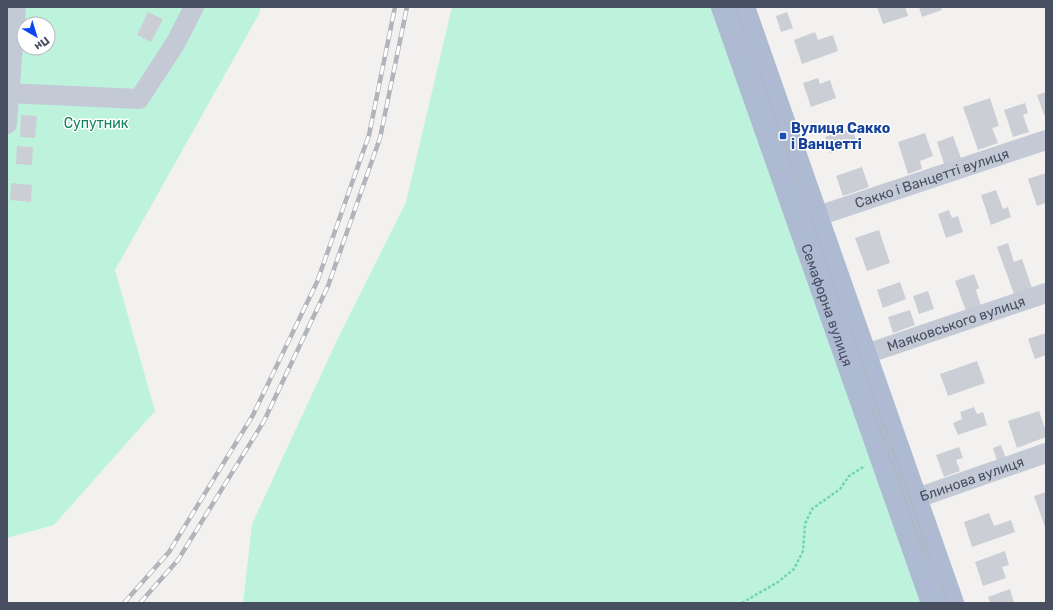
<svg xmlns="http://www.w3.org/2000/svg" width="1053" height="610" viewBox="0 0 1053 610" font-family="Rubik,sans-serif">
  <rect width="100%" height="100%" fill="#f3f1f0"/>
  <!-- green -->
  <g fill="#bdf3dc" fill-rule="evenodd">
    <path d="M7,7H261L259,14L115,270L155,411L54,525L7,538ZM24,24H48V48H24Z"/>
    <path d="M452,7H753L962,603H243L252,524L338,338L406,202Z"/>
  </g>
  <!-- building -->
  <g fill="#ccced6">
    <path d="M877,7H905L908,16L883,24Z"/>
    <path d="M919,7H941L942,10L922,17Z"/>
    <path d="M148,12L163,19L151,42L137,35Z"/>
    <path d="M787,12L793,28L781,32L776,16Z"/>
    <path d="M815,32L818,40L833,35L838,51L802,64L794,40Z"/>
    <path d="M25,48H42L41,51L25,50Z"/>
    <path d="M818,78L820,84L830,80L836,98L811,107L803,83Z"/>
    <path d="M1046,92V120L1037,95Z"/>
    <path d="M990,98L999,126L992,128L998,143L978,150L963,107Z"/>
    <path d="M1025,103L1028,113L1023,115L1029,132L1013,137L1004,110Z"/>
    <path d="M21,115L37,116L35,138L20,137Z"/>
    <path d="M852,128L857,143L830,153L825,137Z"/>
    <path d="M925,133L933,156L920,161L922,169L908,174L898,142Z"/>
    <path d="M953,136L961,158L944,164L937,142Z"/>
    <path d="M17,146L33,147L32,165L16,164Z"/>
    <path d="M862,167L869,187L843,196L836,176Z"/>
    <path d="M1046,173V203L1037,206L1028,179Z"/>
    <path d="M11,183L32,185L31,202L10,200Z"/>
    <path d="M996,190L1003,209L1008,207L1011,217L991,225L981,195Z"/>
    <path d="M949,210L952,218L958,216L963,232L946,238L938,214Z"/>
    <path d="M879,230L890,263L867,271L855,238Z"/>
    <path d="M1008,243L1014,262L1022,259L1032,288L1014,294L997,247Z"/>
    <path d="M974,274L979,288L976,290L981,306L966,311L955,281Z"/>
    <path d="M900,282L906,299L883,308L877,290Z"/>
    <path d="M928,291L934,309L919,314L913,296Z"/>
    <path d="M910,310L915,325L893,333L888,317Z"/>
    <path d="M1046,333V355L1035,359L1028,339Z"/>
    <path d="M977,361L985,383L948,396L940,374Z"/>
    <path d="M974,407L977,414L983,412L987,425L958,435L953,423L962,419L960,412Z"/>
    <path d="M1039,411L1046,431V437L1017,448L1008,421Z"/>
    <path d="M1001,445L1007,461L998,464L993,448Z"/>
    <path d="M959,447L963,458L956,460L960,471L944,477L936,455Z"/>
    <path d="M1046,492V530L1034,496Z"/>
    <path d="M989,513L994,526L1011,520L1015,532L972,547L964,522Z"/>
    <path d="M1005,551L1009,565L1002,567L1006,578L983,586L975,562Z"/>
    <path d="M1010,589L1014,603H990L988,597Z"/>
  </g>
  <g fill="none" stroke-linecap="round" stroke-linejoin="round">
    <!-- path -->
    <path stroke="#72d4b5" stroke-width="2.5" stroke-dasharray="3 2" stroke-linecap="butt" d="M742,603L778,582L794,569L803,551L805,524L812,509L840,489L849,476L865,466"/>
    <!-- minor -->
    <g stroke="#c3cad6" stroke-width="20">
      <path d="M7,93L139,99L175,44L194,7"/>
      <path d="M7,124L16,7"/>
      <path id="s1" d="M818,216L1046,140"/>
      <path id="s2" d="M866,354L1046,293"/>
      <path id="s3" d="M917,498L1046,453"/>
    </g>
    <!-- major -->
    <g stroke="#aebad1" stroke-width="22">
      <path id="s4" d="M722,7L932,603"/>
      <path d="M744,7L953,603"/>
    </g>
    <!-- tram -->
    <g stroke="#b2b4bb" stroke-width="1">
      <path d="M736,7L947,603"/>
      <path d="M872,407L927,561"/>
    </g>
    <!-- rail casing -->
    <g stroke="#b2b4bb" stroke-width="4.5">
      <g id="rail">
        <path d="M124,603L169,552L253,415L317,282L369,135L395,7"/>
        <path d="M140,603L178,560L264,421L328,286L380,138L407,7"/>
      </g>
    </g>
    <!-- rail -->
    <use href="#rail" stroke="#fff" stroke-width="3" stroke-dasharray="9" stroke-linecap="butt"/>
  </g>
  <!-- markers -->
  <rect fill="#1a4fb4" stroke="#fff" stroke-width="1.5" x="779" y="132" width="8" height="8" rx="2"/>
  <g text-anchor="middle" stroke-width="3" stroke-linejoin="round" paint-order="stroke">
    <!-- park labels -->
    <g font-size="14" fill="#10825e" stroke="#fff">
      <text x="96" y="128">Супутник</text>
    </g>
    <!-- transit labels -->
    <g font-size="14" font-weight="bold" fill="#164399" stroke="#fff" text-anchor="start">
      <text x="791" y="133">Вулиця Сакко<tspan x="791" dy="16">і Ванцетті</tspan></text>
    </g>
    <!-- street labels -->
    <g font-size="14" fill="#474f60" stroke="#fff">
      <text dy="5" stroke="none"><textPath href="#s1" startOffset="120">Сакко і Ванцетті вулиця</textPath></text>
      <text dy="5" stroke="none"><textPath href="#s4" startOffset="316">Семафорна вулиця</textPath></text>
      <text dy="5" stroke="none"><textPath href="#s2" startOffset="95">Маяковського вулиця</textPath></text>
      <text dy="5" stroke="none"><textPath href="#s3" startOffset="58">Блинова вулиця</textPath></text>
    </g>
  </g>
  <!-- border -->
  <rect width="1053" height="610" fill="none" stroke="#474f60" stroke-width="16"/>
  <!-- north arrow -->
  <g transform="translate(36 36) rotate(142)"><circle r="19" fill="#ffffff" stroke="#b5b9bf"/>
  <path d="M0-3L7 15L0 10L-7 15Z" fill="#0b46f2"/>
  <text y="-6" font-size="11" font-weight="bold" text-anchor="middle" fill="#474f60">Пн</text>
  </g>
</svg>
